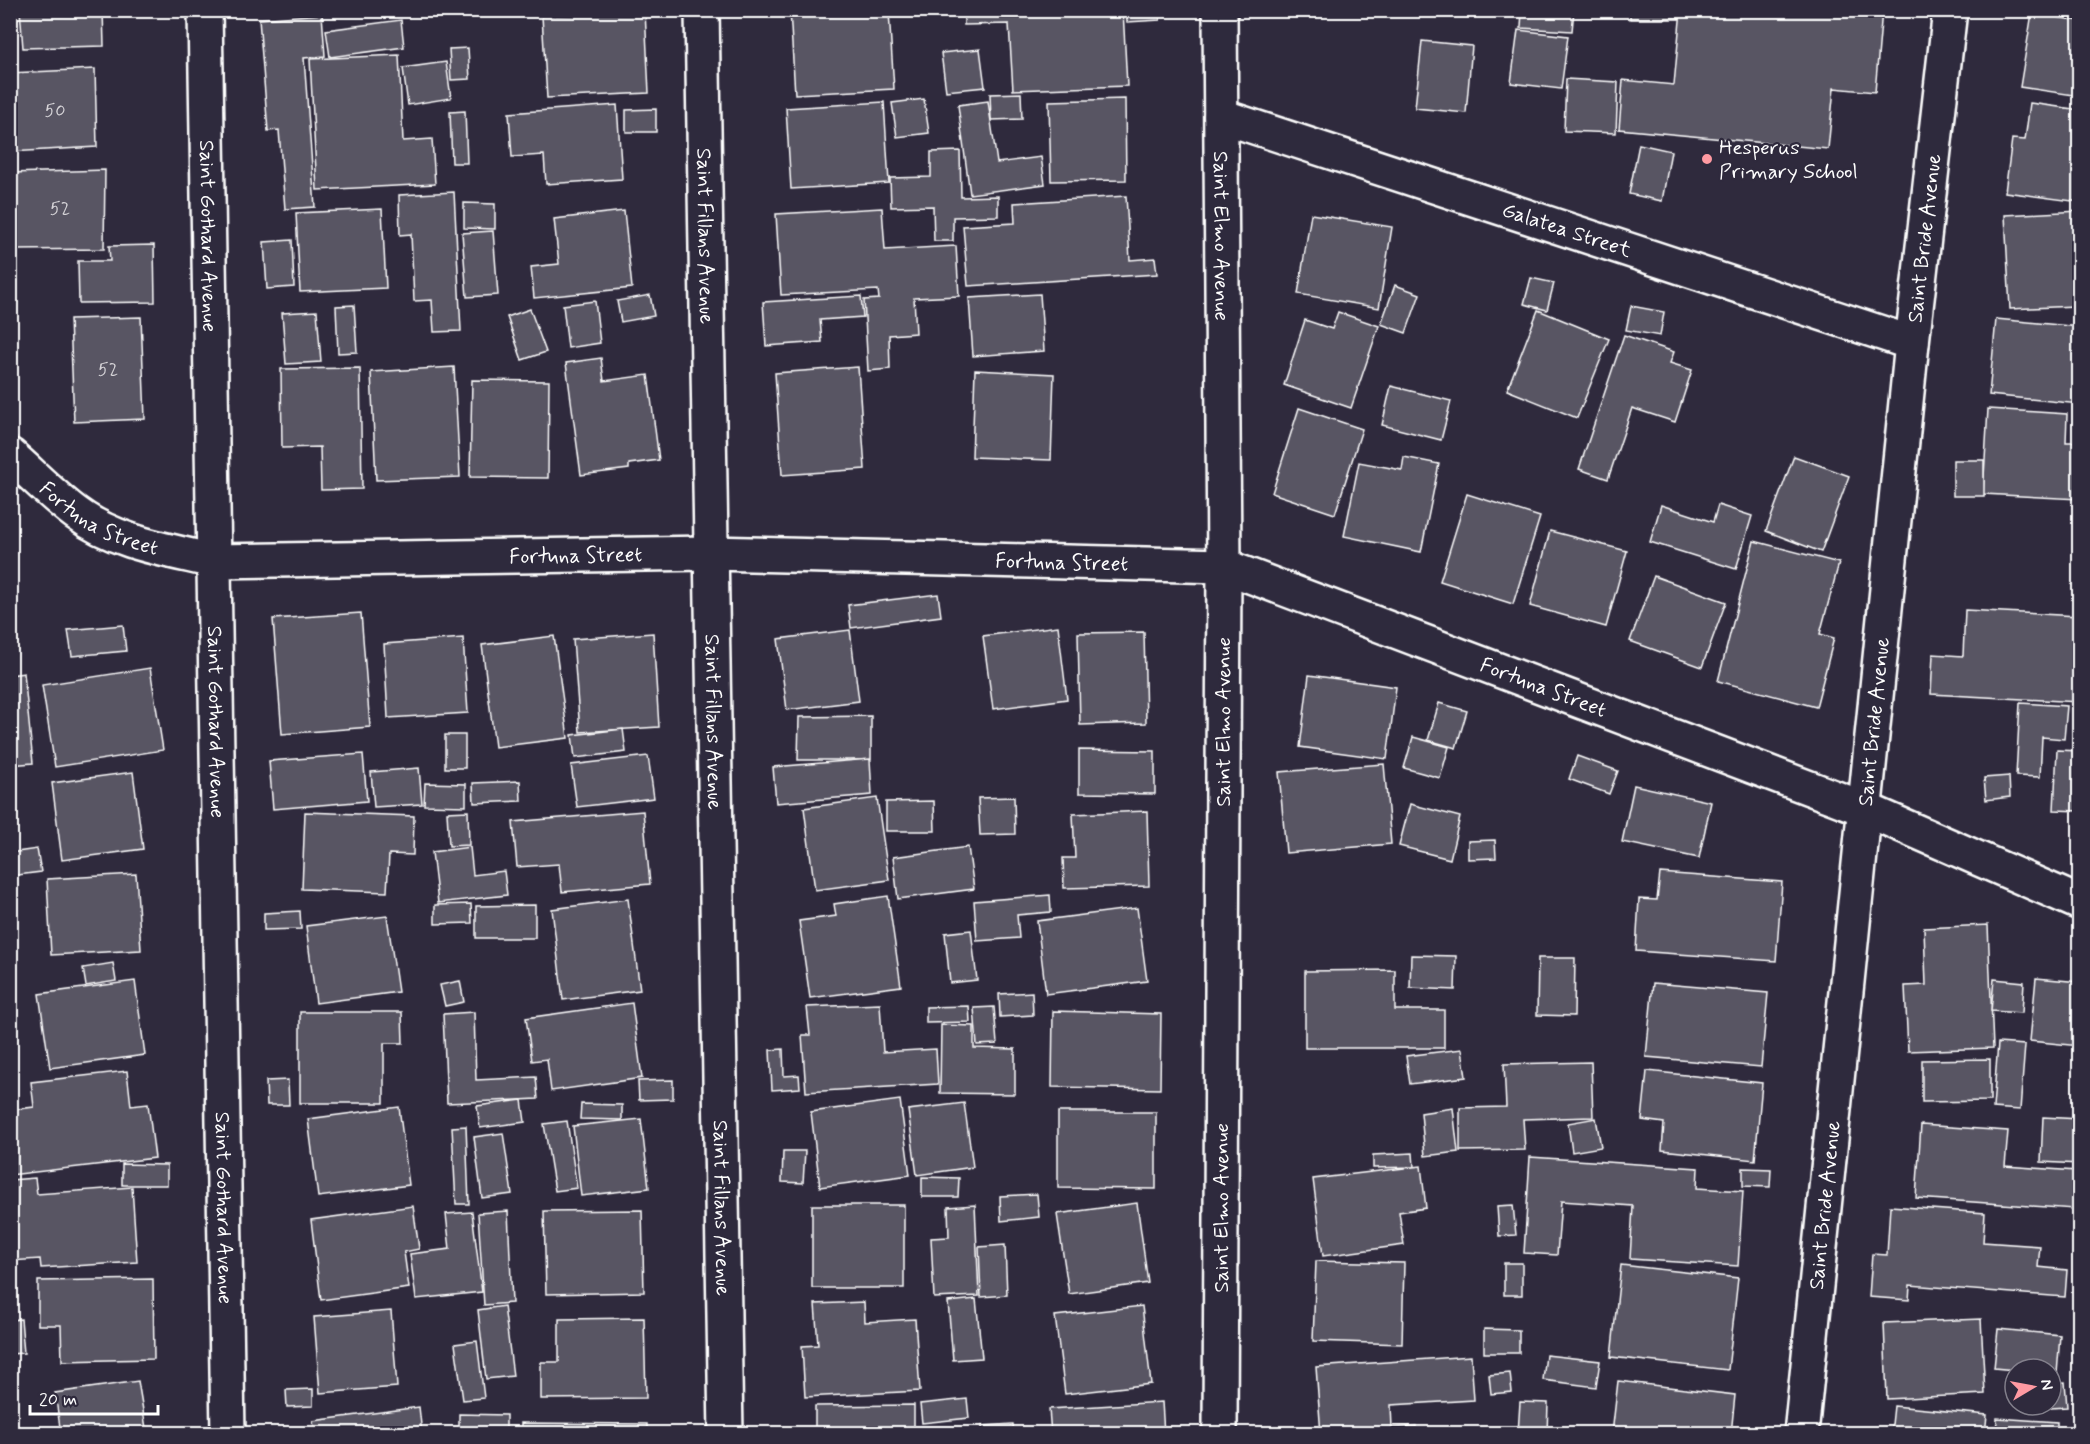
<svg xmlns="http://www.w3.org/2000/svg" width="2090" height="1444" viewBox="0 0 2090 1444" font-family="Mynerve,sans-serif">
  <rect width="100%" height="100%" fill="#2f2a3d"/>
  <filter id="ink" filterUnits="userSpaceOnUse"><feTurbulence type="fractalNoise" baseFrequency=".0167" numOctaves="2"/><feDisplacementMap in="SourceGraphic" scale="12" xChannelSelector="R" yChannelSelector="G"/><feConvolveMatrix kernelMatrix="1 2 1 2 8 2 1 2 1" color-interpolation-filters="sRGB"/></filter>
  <g filter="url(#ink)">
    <!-- building -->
    <g fill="#595564" stroke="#fff" stroke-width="1.5">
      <path d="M20,10H103L104,46L23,48Z"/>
      <path d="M790,10H828V16L889,12L894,89L795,94Z"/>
      <path d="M964,10H1123L1127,86L1013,90L1009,24L964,25Z"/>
      <path d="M1126,10H1159L1160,20L1127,22Z"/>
      <path d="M1522,10H1574L1572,31L1521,28Z"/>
      <rect x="1630" y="10" width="49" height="9"/>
      <path d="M1681,10H1882L1875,92L1834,88L1828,149L1619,129L1623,80L1674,85Z"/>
      <path d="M645,11L649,93L547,98L542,16Z"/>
      <path d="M2032,13L2080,21V96L2020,87Z"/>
      <path d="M322,14L325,56L304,58L315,207L285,209L279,130L268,131L259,19Z"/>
      <path d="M401,20L404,47L330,57L326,30Z"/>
      <path d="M1518,30L1568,36L1561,89L1511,83Z"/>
      <path d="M1422,41L1472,46L1466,113L1415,108Z"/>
      <path d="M468,48L470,79L451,80L449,49Z"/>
      <path d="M980,49L985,87L946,91L941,53Z"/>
      <path d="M399,55L403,141L432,139L435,184L317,190L310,59Z"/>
      <path d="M446,62L451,98L408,105L403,68Z"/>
      <path d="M95,69L97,147L10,152V73Z"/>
      <path d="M1566,79L1618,82L1616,133L1564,131Z"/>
      <path d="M1021,93L1022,119L991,120L990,94Z"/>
      <path d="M924,99L929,133L897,137L892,103Z"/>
      <path d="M1125,99L1126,180L1051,181L1049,101Z"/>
      <path d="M988,101L997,163L1041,157L1045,184L970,194L958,105Z"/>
      <path d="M884,102L889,183L791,189L786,108Z"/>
      <path d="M2030,103L2080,110V202L2005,192L2012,139L2025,140Z"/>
      <path d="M617,105L622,179L546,184L544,155L512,157L509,113Z"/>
      <path d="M656,109V132H626V110Z"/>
      <path d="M465,111L467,163H452L450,112Z"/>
      <path d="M1639,144L1671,151L1662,201L1629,194Z"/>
      <path d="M960,151L961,197L998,196V216L953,217V241H934L933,206L891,207L890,178L931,177V152Z"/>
      <path d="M105,170L104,249L14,250L11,173Z"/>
      <path d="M454,192L461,331L434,332L432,300L414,301L411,234L400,235L399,195Z"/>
      <path d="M1126,196L1130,260L1155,258L1157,274L968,286L963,226L1015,223L1014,203Z"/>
      <path d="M464,203L495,204V229L464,228Z"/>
      <path d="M882,208L885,250L956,246L959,296L914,298L916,333L889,335L890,369L868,371L864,300L879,299L878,290L781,295L776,214Z"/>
      <path d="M382,209L386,288L300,292L296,213Z"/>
      <path d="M624,211L632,288L534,298L531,267L559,264L554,219Z"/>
      <path d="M2080,211V274H2074L2075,306L2010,309L2005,215Z"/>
      <path d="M1311,214L1392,227L1379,308L1298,294Z"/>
      <path d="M493,231L498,295L467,297L462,233Z"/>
      <path d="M292,240L294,287L267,289L264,242Z"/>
      <path d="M154,245L155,302L79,303L78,261H110L109,246Z"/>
      <path d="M1531,278L1554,283L1547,310L1524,304Z"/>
      <path d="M1395,285L1420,294L1406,333L1381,324Z"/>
      <path d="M1040,294L1044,351L973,356L969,298Z"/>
      <path d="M650,295L654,316L621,322L617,301Z"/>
      <path d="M861,296L863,317L820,320L822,342L766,346L763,302Z"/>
      <path d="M595,301L600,343L568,348L563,305Z"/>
      <path d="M354,305L357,352L338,353L336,306Z"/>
      <path d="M1631,306L1664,312L1660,336L1626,330Z"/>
      <path d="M530,309L546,352L522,360L507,317Z"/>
      <path d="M1538,310L1609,339L1577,418L1507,390Z"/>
      <path d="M317,311L321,362L286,364L282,313Z"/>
      <path d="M1338,312L1379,326L1351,408L1284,385L1305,320L1332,329Z"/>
      <path d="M141,317L145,419L74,422L70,319Z"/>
      <path d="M1996,319L2080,327V404L1989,395Z"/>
      <path d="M1624,335L1674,352L1670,363L1692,370L1675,422L1632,408L1608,479L1579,469Z"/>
      <path d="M601,358L604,381L648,375L659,460L629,464V469L581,475L566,363Z"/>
      <path d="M454,367L460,477L376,480L371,372Z"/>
      <path d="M858,367L865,469L782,475L775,373Z"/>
      <path d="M360,368L362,489L321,490L320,447L282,448L281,369Z"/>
      <path d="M975,370L1054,374L1051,460L972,457Z"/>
      <path d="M472,380L549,381L548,478L470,477Z"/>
      <path d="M1391,386L1451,401L1441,440L1382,425Z"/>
      <path d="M1299,408L1362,429L1335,514L1272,493Z"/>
      <path d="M1988,409L2067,414L2066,442H2080L2079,499L1983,494Z"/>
      <path d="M1794,456L1849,476L1821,552L1766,531Z"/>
      <path d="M1404,457L1439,464L1421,552L1344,536L1359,462L1402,470Z"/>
      <rect x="1953" y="460" width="31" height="36"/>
      <path d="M1467,494L1540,517L1513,604L1440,581Z"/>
      <path d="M1661,505L1713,522L1718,505L1752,516L1736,569L1650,542Z"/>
      <path d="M1550,531L1627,551L1606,627L1530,606Z"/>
      <path d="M1754,541L1839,563L1820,634L1834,638L1816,707L1718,681Z"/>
      <path d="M1654,576L1726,602L1702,667L1630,641Z"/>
      <path d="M938,594L941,616L851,628L848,605Z"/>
      <path d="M1965,610L2079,616L2076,684H2080V702L1931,694L1933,654L1963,656Z"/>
      <path d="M361,613L370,727L282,734L273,619Z"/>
      <path d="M123,625L126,651L72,656L68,630Z"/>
      <path d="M1058,626L1067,699L993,709L983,636Z"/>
      <path d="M850,630L859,701L787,710L778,639Z"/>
      <path d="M1144,632L1146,723L1080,725L1078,633Z"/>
      <path d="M653,633L659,727L580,732L573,639Z"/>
      <path d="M554,636L568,738L495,747L482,645Z"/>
      <path d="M463,638L468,713L388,718L384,644Z"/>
      <path d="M150,668L163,750L55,767L42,685Z"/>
      <path d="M24,673L33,763L10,765V675Z"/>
      <path d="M1309,675L1396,687L1387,759L1300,747Z"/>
      <path d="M1439,703L1467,711L1456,748L1428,740Z"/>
      <path d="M2020,703L2067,706L2064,739L2042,737L2040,777L2016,776Z"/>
      <path d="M871,716V760H798L799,717Z"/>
      <path d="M623,729L626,752L575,758L572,735Z"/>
      <rect x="445" y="735" width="20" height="33"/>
      <path d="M1413,737L1449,747L1440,778L1404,768Z"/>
      <path d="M1079,750L1155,751V794L1079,793Z"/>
      <path d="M2057,750L2080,751V811L2054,810Z"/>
      <path d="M363,754L367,801L273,809L269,761Z"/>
      <path d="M648,756L654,798L577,807L571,765Z"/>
      <path d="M1577,756L1618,771L1609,794L1569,779Z"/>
      <path d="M870,759L872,795L776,803L773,767Z"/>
      <path d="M1384,764L1391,844L1286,853L1279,772Z"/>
      <path d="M419,768L422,804L374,807L371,772Z"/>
      <path d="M133,772L143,849L62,860L52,783Z"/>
      <path d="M2009,776L2010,797L1986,800L1984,778Z"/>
      <path d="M520,781L521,801L474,803L473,783Z"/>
      <path d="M425,783L466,784V806L424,805Z"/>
      <path d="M1634,785L1711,802L1699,858L1622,842Z"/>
      <path d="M1014,797L1015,834L980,835L978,798Z"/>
      <path d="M877,798L889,880L815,890L804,808Z"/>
      <path d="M934,801L935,831H886V802Z"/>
      <path d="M1410,804L1460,817L1450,859L1399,846Z"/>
      <path d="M468,811L469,845L449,846L447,812Z"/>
      <path d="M643,811L650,884L562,892L559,864L517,867L513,822Z"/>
      <path d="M1147,811L1149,886L1064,888L1063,858H1075L1073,814Z"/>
      <path d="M305,812L414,816L413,855L389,854L387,892L302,889Z"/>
      <path d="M1495,840L1496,858L1468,859V841Z"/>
      <path d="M470,847L473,875L504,871L507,895L438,903L432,852Z"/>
      <path d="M968,847L974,889L898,899L893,857Z"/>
      <path d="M37,849L41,872L10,876V853Z"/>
      <path d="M1660,873L1782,882L1776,961L1636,951L1639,899L1657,900Z"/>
      <path d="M136,874L141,950L51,955L47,879Z"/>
      <path d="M1050,895L1051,912L1017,915L1019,938L977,941L974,901Z"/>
      <path d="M888,896L901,986L810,998L799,921L836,916L834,904Z"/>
      <path d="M628,899L640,990L563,1000L552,909Z"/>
      <path d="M471,904L472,923L435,924V905Z"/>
      <path d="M535,905V938H476V906Z"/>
      <path d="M1137,908L1147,981L1046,994L1037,921Z"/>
      <path d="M300,911L301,929L264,930V913Z"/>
      <path d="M387,916L398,992L316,1003L306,926Z"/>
      <path d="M1988,925L1993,1048L1908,1051L1905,986L1926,985L1924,928Z"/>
      <path d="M971,930L977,980L950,983L945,933Z"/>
      <path d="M1411,955L1456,956L1455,990L1410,988Z"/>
      <path d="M1538,958H1575L1574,1016L1537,1015Z"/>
      <path d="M113,963L116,981L86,986L83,968Z"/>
      <path d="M1395,970V1010H1444V1048H1305V971Z"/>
      <path d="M2036,978L2080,982V1046L2030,1041Z"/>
      <path d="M1994,979L2024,982L2022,1013L1991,1011Z"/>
      <path d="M135,981L145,1055L50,1068L39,994Z"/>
      <path d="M460,981L464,1002L445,1006L440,985Z"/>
      <path d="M1653,983L1768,993L1761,1067L1646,1057Z"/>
      <path d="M1032,992L1033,1015L1000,1017L999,994Z"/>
      <path d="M632,1003L642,1078L551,1091L547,1059L532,1061L526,1018Z"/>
      <path d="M880,1004L883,1052L936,1049L938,1084L806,1092L802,1035H810L807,1007Z"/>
      <path d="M969,1006L970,1022L926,1023V1007Z"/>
      <path d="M994,1007L997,1044L977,1045L974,1008Z"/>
      <path d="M1053,1011L1161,1014L1160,1089L1052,1087Z"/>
      <path d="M300,1012H402L403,1043H384V1103H300Z"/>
      <path d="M474,1012L476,1080L536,1077L538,1099L447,1103L443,1014Z"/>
      <path d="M941,1025L974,1026V1048L1015,1049V1094L940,1093Z"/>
      <path d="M1998,1043L2025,1045L2020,1110L1993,1108Z"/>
      <path d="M783,1049L784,1076L799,1075L800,1088L772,1090L770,1050Z"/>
      <path d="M1462,1049L1466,1077L1410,1084L1406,1056Z"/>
      <path d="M1990,1059V1101L1922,1102V1060Z"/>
      <path d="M1591,1062L1593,1117L1523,1119L1525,1150L1460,1151V1108L1506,1107L1504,1064Z"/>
      <path d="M127,1071L131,1106L148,1104L155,1158L10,1175V1110L34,1107L31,1082Z"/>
      <path d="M1647,1071L1762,1083L1755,1160L1662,1150L1664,1123L1642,1120Z"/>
      <path d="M288,1080L289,1105H267L266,1081Z"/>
      <path d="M673,1080V1099L639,1100L638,1081Z"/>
      <path d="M522,1100L525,1122L480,1128L477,1106Z"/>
      <path d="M900,1100L910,1175L820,1187L811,1112Z"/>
      <path d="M964,1103L973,1167L917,1175L908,1110Z"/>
      <path d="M581,1104L622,1105V1120L580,1119Z"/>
      <path d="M399,1107L409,1185L318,1197L308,1119Z"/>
      <path d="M1453,1108L1458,1152L1425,1156L1421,1113Z"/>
      <path d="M1058,1112H1156V1189L1058,1188Z"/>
      <path d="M2043,1117L2080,1119V1164L2041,1162Z"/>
      <path d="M1596,1118L1601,1147L1572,1152L1568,1123Z"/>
      <path d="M641,1119L649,1188L581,1196L573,1126Z"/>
      <path d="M567,1121L577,1188L555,1191L544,1124Z"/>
      <path d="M1921,1125L2008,1131L2005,1166L2077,1171L2075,1209L1916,1198Z"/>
      <path d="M466,1126L469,1204H456L452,1127Z"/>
      <path d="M503,1133L512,1194L482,1198L474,1137Z"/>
      <path d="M783,1151H805L803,1183L782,1182Z"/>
      <path d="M1413,1153L1414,1167L1373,1168V1155Z"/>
      <path d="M1530,1157L1698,1168L1697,1188L1743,1191L1738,1266L1630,1259L1633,1206L1561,1201L1557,1255L1524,1253Z"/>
      <path d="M122,1164L167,1165V1185H122Z"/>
      <path d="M1421,1166L1426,1208L1399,1212L1404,1245L1323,1256L1313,1179Z"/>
      <path d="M1743,1168L1771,1169L1770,1187L1743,1186Z"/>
      <path d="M922,1177L959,1178L958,1197H922Z"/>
      <path d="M35,1178L37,1194L132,1187L137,1262L41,1268L40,1259L10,1261V1180Z"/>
      <path d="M1037,1194L1039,1217L1001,1221L1000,1196Z"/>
      <path d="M1137,1203L1148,1283L1069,1294L1057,1214Z"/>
      <rect x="812" y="1205" width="92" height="83"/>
      <path d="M975,1205L979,1296L934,1298L931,1238L949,1237L948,1207Z"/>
      <path d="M1513,1205L1516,1235L1499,1236L1497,1206Z"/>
      <path d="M413,1206L419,1249L404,1252L409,1288L321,1300L311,1220Z"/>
      <path d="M1890,1206L1985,1213L1983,1242L2040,1246L2038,1267L2067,1270L2065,1297L1910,1285L1909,1300L1869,1297L1872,1254L1887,1255Z"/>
      <path d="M642,1210L644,1292L546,1294L544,1211Z"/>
      <path d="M508,1211L512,1303L484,1305L478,1213Z"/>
      <path d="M472,1212L482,1292L416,1299L410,1254L450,1249L446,1214Z"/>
      <path d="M1005,1245L1007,1295L981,1297L979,1247Z"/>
      <path d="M1316,1261L1404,1263L1402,1344L1313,1341Z"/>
      <rect x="1504" y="1263" width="18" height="32"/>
      <path d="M1621,1265L1738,1278L1728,1370L1611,1357Z"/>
      <path d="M153,1279L154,1359L62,1361L61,1325H38V1281Z"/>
      <path d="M976,1299L982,1358L953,1360L948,1302Z"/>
      <path d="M864,1302L865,1322L915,1319L920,1391L805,1397L802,1346L818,1345L815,1304Z"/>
      <path d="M504,1306L513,1376L486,1379L478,1310Z"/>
      <path d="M1142,1306L1151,1384L1065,1394L1055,1316Z"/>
      <path d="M391,1311L397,1387L320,1393L314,1317Z"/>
      <path d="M644,1318L646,1398L541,1399V1362H559V1319Z"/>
      <path d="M21,1319L24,1353L10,1354V1320Z"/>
      <path d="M1981,1319L1985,1394L1887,1399L1884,1323Z"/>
      <path d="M1484,1329L1519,1330V1353H1484Z"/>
      <path d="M1998,1329L2060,1335L2057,1374L2051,1373V1369L2015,1370L1994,1368Z"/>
      <path d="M477,1341L484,1398L463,1400L455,1344Z"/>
      <path d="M1546,1355L1600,1361L1596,1387L1543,1380Z"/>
      <path d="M1471,1356L1474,1400L1391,1405L1392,1428L1416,1426V1434H1321L1316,1367Z"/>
      <path d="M1510,1373L1512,1392L1491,1394L1489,1375Z"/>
      <path d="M138,1381L147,1434H61L55,1393Z"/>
      <path d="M1618,1381L1735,1395L1731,1434H1612Z"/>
      <path d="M2065,1382L2067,1407L2051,1408V1383Z"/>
      <path d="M313,1389V1406L287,1407L286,1390Z"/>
      <path d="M967,1399L969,1418L922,1423L920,1404Z"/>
      <path d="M1162,1402L1164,1434H1051L1049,1409Z"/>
      <path d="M1520,1402L1548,1403L1547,1434H1518Z"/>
      <path d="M914,1405V1434H815V1406Z"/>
      <path d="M1894,1406L1987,1415L1985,1434H1891Z"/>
      <path d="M419,1407L422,1434H315L313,1421Z"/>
      <path d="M459,1414L506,1415V1434H459Z"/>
      <path d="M1997,1418L2057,1422V1434H1996Z"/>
      <path d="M521,1423L647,1424V1434H521Z"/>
      <path d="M1013,1424L1014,1434H982V1426Z"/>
    </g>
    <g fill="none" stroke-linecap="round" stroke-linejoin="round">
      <!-- minor casing -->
      <g stroke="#fff" stroke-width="38">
        <g id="minor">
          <path id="s1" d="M205,10L228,1434"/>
          <path id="s2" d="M702,10L726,1434"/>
          <path id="s3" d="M1220,10L1224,566L1220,1434"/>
          <path id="s4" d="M1221,116L1912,343"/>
          <path id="s5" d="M10,455C32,474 53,496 76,513C116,543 168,550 214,561L710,553L1224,566L1865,809L2080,903"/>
          <path id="s6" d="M1801,1434L1912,343L1950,10"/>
        </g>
      </g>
      <!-- minor -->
      <use href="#minor" stroke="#2f2a3d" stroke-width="33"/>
    </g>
  </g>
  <!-- markers -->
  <circle fill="#ff9aa2" stroke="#2f2a3d" stroke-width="2" cx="1707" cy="159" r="6"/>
  <g text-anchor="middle" stroke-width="4.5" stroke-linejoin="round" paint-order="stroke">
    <!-- number labels -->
    <g font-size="18" fill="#d6d4d8">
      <text x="55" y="116">50</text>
      <text x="60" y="214">52</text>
      <text x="108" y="375">52</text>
    </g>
    <!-- poi labels -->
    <g font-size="21" fill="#fff" stroke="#2f2a3d" text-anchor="start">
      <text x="1719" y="154">Hesperus<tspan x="1719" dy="24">Primary School</tspan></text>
    </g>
    <!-- street labels -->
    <g font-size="21" fill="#fff" stroke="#2f2a3d">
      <text dy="7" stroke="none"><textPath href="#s4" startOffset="364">Galatea Street</textPath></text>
      <text dy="7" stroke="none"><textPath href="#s1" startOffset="226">Saint Gothard Avenue</textPath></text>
      <text dy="7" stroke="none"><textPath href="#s2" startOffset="226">Saint Fillans Avenue</textPath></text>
      <text dy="7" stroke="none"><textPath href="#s3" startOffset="226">Saint Elmo Avenue</textPath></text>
      <text dy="7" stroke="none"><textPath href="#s6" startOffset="1202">Saint Bride Avenue</textPath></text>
      <text dy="7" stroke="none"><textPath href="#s5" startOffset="111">Fortuna Street</textPath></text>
      <text dy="7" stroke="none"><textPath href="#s5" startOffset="597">Fortuna Street</textPath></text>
      <text dy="7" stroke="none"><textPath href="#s5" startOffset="1083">Fortuna Street</textPath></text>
      <text dy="7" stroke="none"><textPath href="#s5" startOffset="1587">Fortuna Street</textPath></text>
      <text dy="7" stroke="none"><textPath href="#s1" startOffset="712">Saint Gothard Avenue</textPath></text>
      <text dy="7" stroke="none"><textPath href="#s2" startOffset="712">Saint Fillans Avenue</textPath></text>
      <text transform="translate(1223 722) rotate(-90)" y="7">Saint Elmo Avenue</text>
      <text dy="7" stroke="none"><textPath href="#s6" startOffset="716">Saint Bride Avenue</textPath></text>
      <text dy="7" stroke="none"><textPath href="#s6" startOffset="230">Saint Bride Avenue</textPath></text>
      <text dy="7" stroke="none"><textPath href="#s1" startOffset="1198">Saint Gothard Avenue</textPath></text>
      <text dy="7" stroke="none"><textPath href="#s2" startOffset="1198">Saint Fillans Avenue</textPath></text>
      <text transform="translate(1221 1208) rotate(-90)" y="7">Saint Elmo Avenue</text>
    </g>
  </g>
  <!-- margin -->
  <rect width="2090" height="1444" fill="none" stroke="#2f2a3d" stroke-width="36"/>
  <rect x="18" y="18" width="2054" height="1408" fill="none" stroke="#fff" stroke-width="2" filter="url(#ink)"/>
  <!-- north arrow -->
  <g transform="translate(2033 1387) rotate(80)"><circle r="28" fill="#2f2a3d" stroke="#827f8b" stroke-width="1.5"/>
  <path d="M0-4.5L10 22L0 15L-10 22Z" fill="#ff9aa2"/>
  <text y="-9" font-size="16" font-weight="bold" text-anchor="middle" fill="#ffffff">N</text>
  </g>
  <!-- scale -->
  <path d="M30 1405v9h128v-9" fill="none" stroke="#ffffff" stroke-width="3"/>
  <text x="39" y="1405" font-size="18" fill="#ffffff" stroke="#2f2a3d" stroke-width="4.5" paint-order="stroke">20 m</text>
</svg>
